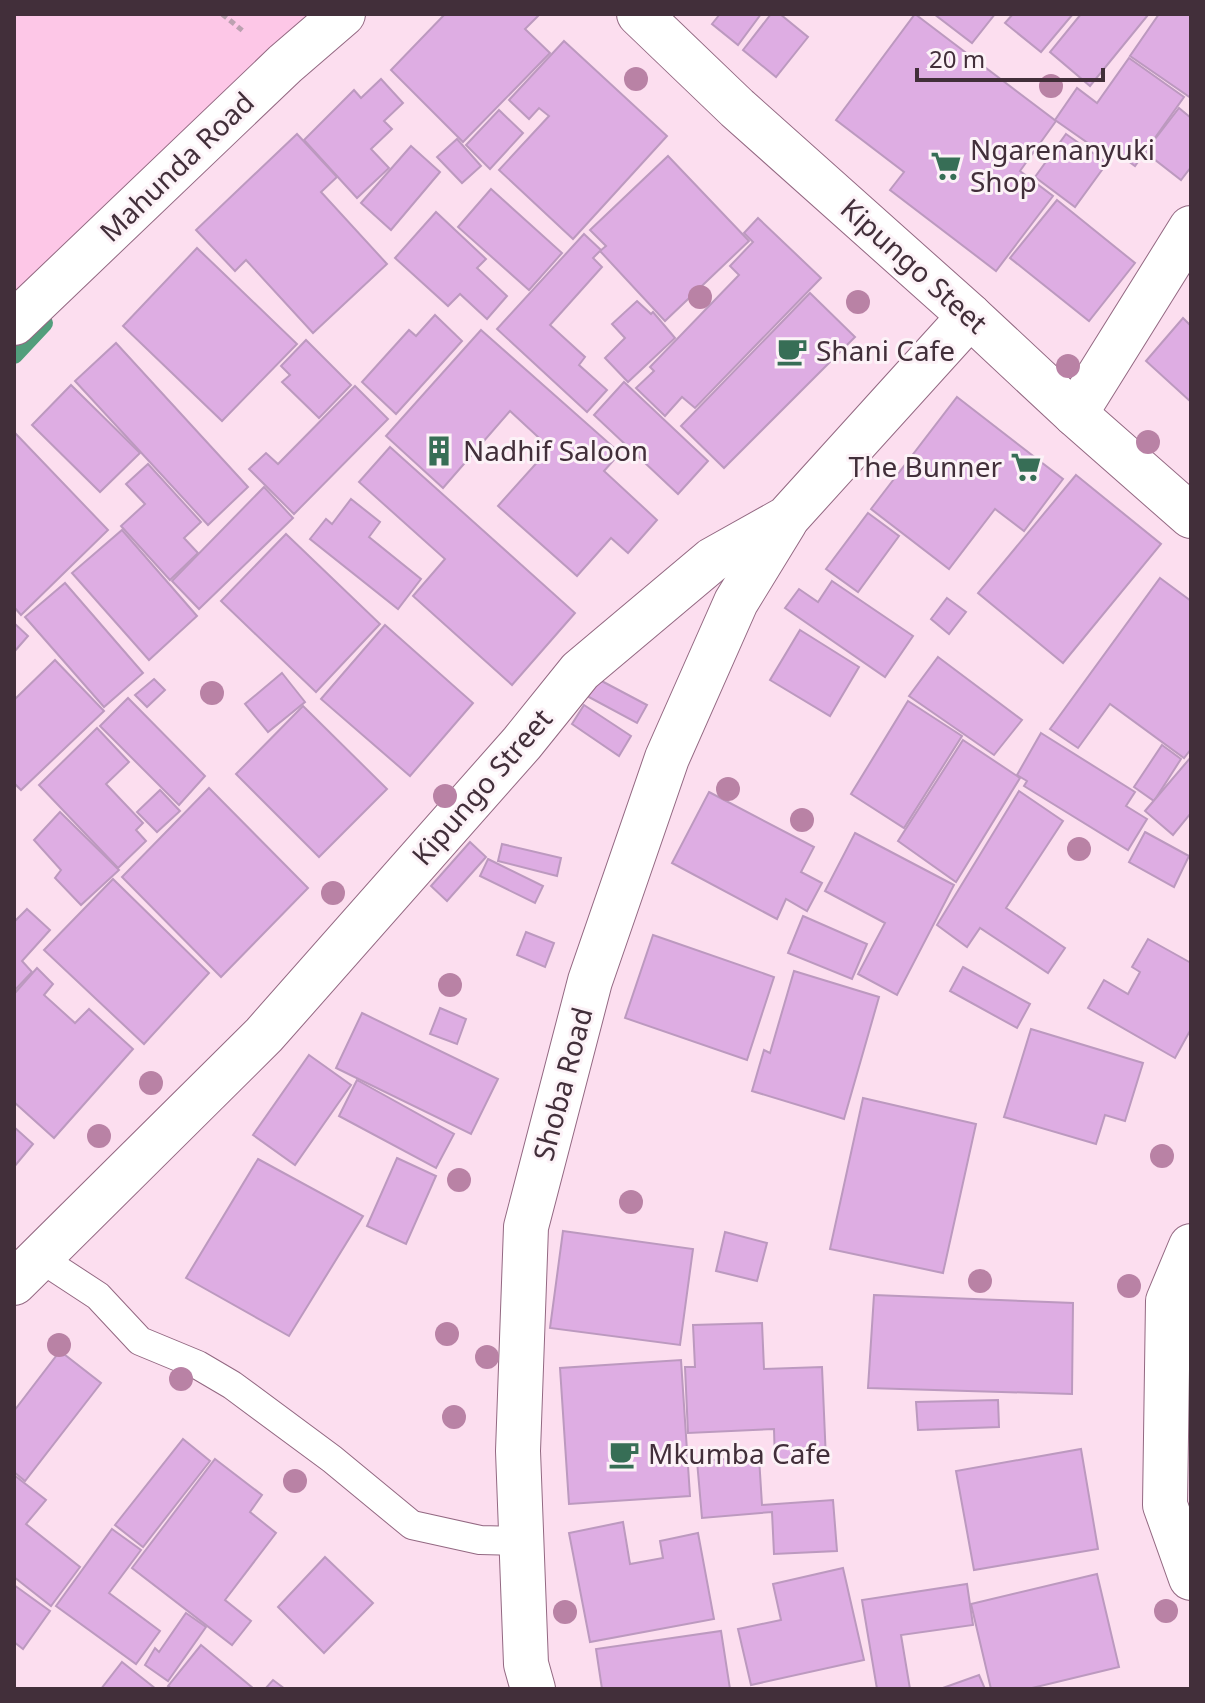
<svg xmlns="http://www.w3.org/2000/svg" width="1205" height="1703" viewBox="0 0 1205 1703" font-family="'Noto Sans',sans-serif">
  <rect width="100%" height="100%" fill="#fcdeef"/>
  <!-- green -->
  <path fill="#fdc7e7" d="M14,14H313L14,326Z"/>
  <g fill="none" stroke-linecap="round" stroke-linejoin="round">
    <!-- stream -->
    <path stroke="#529e7c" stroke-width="18" d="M14,355L44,323"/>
  </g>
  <!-- building -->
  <g fill="#deade3" stroke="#bc99bf" stroke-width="2">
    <path d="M445,14H537L539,15L525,29L550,53L463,142L391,70Z"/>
    <path d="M720,14H761L738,45L712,24Z"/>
    <path d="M771,14H780L808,37L776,77L743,50Z"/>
    <path d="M915,14L1056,121L1020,171L1053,196L996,271L890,190L904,172L836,120Z"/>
    <path d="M934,14H995L972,43Z"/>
    <path d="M1013,14H1073L1041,52L1005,23Z"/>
    <path d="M1081,14L1148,15L1090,86L1050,52Z"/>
    <path d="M1159,14H1191V98L1130,56Z"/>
    <path d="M564,41L667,136L573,239L499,170L549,116L539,108L529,119L509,100Z"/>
    <path d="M1129,58L1184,97L1135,166L1113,150L1108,157L1055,120L1077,88L1097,103Z"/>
    <path d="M381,79L403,103L384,121L392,129L371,149L389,168L357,198L304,140L354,90L361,98Z"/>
    <path d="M1179,108L1191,118V167L1181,180L1145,152Z"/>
    <path d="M499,110L523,133L490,169L466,145Z"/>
    <path d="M297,134L337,177L321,192L387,264L313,333L246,260L235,271L196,230Z"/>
    <path d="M1066,134L1107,163L1075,207L1035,177Z"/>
    <path d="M457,139L481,166L462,183L437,157Z"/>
    <path d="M411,146L440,172L391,230L361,203Z"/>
    <path d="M668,156L749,241L665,321L600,251L606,246L590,230Z"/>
    <path d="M491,189L562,253L529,290L458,227Z"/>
    <path d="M1057,200L1135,263L1089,321L1010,258Z"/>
    <path d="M436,212L486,259L477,268L507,296L487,319L460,294L448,306L395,258Z"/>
    <path d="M758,218L821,278L695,408L682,397L665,416L636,388L654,371L650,367L739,275L730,266L753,242L744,233Z"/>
    <path d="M584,234L601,250L593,258L602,267L550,325L585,357L579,365L607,390L587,412L497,329Z"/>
    <path d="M197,248L297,344L222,421L123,326Z"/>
    <path d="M810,293L855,337L724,468L681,426Z"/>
    <path d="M637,301L651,314L653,312L675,338L628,382L605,358L625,338L612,324Z"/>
    <path d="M435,315L462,341L396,414L362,382L409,330L416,336Z"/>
    <path d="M1183,318L1191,326V402L1146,361Z"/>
    <path d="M481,330L620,453L604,471L657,520L628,553L611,538L577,576L498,506L550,448L510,411L443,488L386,436Z"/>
    <path d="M306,340L351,385L319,418L282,382L290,375L281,366Z"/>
    <path d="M116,343L248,487L208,525L75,381Z"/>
    <path d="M624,382L708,461L678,494L594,415Z"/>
    <path d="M71,385L140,453L100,492L32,425Z"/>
    <path d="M355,386L388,419L294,514L249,469L266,453L278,464Z"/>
    <path d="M957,397L1063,479L1024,531L995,509L949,569L871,509Z"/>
    <path d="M16,434L108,530L21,615L14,607V436Z"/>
    <path d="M390,447L575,613L512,685L413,596L445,559L359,482Z"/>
    <path d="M148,464L201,522L184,538L198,553L170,580L121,526L145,504L126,484Z"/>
    <path d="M1076,475L1161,544L1063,663L978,593Z"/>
    <path d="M264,487L293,518L199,609L172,581Z"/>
    <path d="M351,499L380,522L369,537L421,579L398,609L310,539L326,519L332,524Z"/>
    <path d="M868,513L899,536L858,592L826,569Z"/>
    <path d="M122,530L197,616L149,660L72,573Z"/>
    <path d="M286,534L380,624L316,692L221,601Z"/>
    <path d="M1160,578L1191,601V749L1184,758L1110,704L1078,748L1050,729Z"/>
    <path d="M832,581L913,636L885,677L785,608L799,589L818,602Z"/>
    <path d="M65,583L143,673L104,707L25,617Z"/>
    <path d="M947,598L966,612L949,634L931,619Z"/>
    <path d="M14,623L28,636L14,652Z"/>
    <path d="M385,625L473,703L410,776L321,699Z"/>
    <path d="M800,630L859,667L830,716L770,680Z"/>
    <path d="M938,657L1022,720L994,755L909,696Z"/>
    <path d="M55,660L104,711L21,790L14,783V700Z"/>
    <path d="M282,673L305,702L268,732L245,704Z"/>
    <path d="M596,678L647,705L637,723L587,696Z"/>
    <path d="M154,679L165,690L147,707L135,695Z"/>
    <path d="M128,698L205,776L179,805L100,726Z"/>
    <path d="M908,701L962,736L904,828L851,794Z"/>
    <path d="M584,705L631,736L619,756L572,724Z"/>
    <path d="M303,706L387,789L319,857L236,774Z"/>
    <path d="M97,728L129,762L106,784L143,823L136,830L146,841L118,868L39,785Z"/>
    <path d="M1041,733L1135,792L1126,806L1147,819L1128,850L1024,786L1027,781L1017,775Z"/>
    <path d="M963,740L1020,778L956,882L898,841Z"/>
    <path d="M1162,745L1181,759L1154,801L1134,787Z"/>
    <path d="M1191,757V813L1173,835L1145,811Z"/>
    <path d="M209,788L308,888L221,977L122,877Z"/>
    <path d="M160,790L180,811L157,832L137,812Z"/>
    <path d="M1019,791L1063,821L1006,908L1065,948L1048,973L980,928L967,947L937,925Z"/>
    <path d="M709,792L814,847L801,872L822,883L807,911L786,899L777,919L672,863Z"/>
    <path d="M60,812L119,870L81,905L55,878L61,870L34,840Z"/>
    <path d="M1145,832L1189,856L1174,887L1129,862Z"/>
    <path d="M855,833L954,885L897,995L858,974L885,923L825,891Z"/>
    <path d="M470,842L486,857L447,901L431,886Z"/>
    <path d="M502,844L561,858L557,876L498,861Z"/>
    <path d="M488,859L543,886L535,903L480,876Z"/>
    <path d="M113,879L209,973L144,1044L44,950Z"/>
    <path d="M27,909L50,930L22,961L32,972L14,991V922Z"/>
    <path d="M803,916L867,944L852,979L788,953Z"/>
    <path d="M526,932L554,943L545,967L517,955Z"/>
    <path d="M653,935L774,977L747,1060L625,1018Z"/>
    <path d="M1148,939L1191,963V1029L1175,1058L1088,1008L1104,980L1128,994L1140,972L1132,967Z"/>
    <path d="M963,967L1030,1004L1017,1028L950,991Z"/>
    <path d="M37,968L53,984L44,995L75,1023L89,1009L133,1049L54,1138L14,1102V994Z"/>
    <path d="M794,971L879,997L844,1119L752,1091L764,1050L770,1053Z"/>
    <path d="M440,1008L466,1019L457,1044L430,1034Z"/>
    <path d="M362,1013L498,1079L471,1134L336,1068Z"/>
    <path d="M1031,1029L1143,1063L1125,1121L1105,1115L1096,1144L1004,1117Z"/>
    <path d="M309,1055L351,1085L295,1165L253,1135Z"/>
    <path d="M357,1080L454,1134L436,1168L339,1116Z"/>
    <path d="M863,1098L976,1124L943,1273L830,1249Z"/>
    <path d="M14,1127L33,1144L14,1167Z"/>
    <path d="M397,1158L436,1176L406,1244L367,1226Z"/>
    <path d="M258,1159L363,1216L289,1336L186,1278Z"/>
    <path d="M563,1231L693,1249L680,1345L550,1328Z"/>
    <path d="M725,1232L767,1243L757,1281L716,1271Z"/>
    <path d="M874,1295L1073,1303L1072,1394L868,1388Z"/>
    <path d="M762,1323L764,1369L822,1367L826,1460L775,1463L774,1429L688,1433L685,1367H695L693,1325Z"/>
    <path d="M60,1351L101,1383L25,1481L14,1472V1411Z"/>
    <path d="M681,1360L690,1496L569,1504L560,1368Z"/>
    <path d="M998,1400L999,1427L918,1430L916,1402Z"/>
    <path d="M183,1439L210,1461L143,1547L115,1525Z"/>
    <path d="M1081,1449L1098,1549L974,1570L956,1471Z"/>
    <path d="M759,1457L762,1505L833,1500L837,1551L774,1554L772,1512L702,1518L697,1461Z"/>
    <path d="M215,1459L262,1495L250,1512L276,1533L225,1600L251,1621L232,1645L132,1568Z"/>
    <path d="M14,1475L46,1500L26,1524L80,1567L51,1606L14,1577Z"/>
    <path d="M623,1522L630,1564L663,1558L660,1541L698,1533L714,1619L590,1642L569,1533Z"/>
    <path d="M112,1529L141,1550L109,1593L160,1631L136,1664L56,1606Z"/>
    <path d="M325,1557L373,1603L324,1653L278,1607Z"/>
    <path d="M843,1568L864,1660L751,1685L738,1629L781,1620L773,1584Z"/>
    <path d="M1097,1574L1119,1667L1028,1689H991L971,1604Z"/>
    <path d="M967,1584L973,1625L901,1635L910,1689H877L862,1600Z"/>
    <path d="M14,1585L50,1611L23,1649L14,1642Z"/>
    <path d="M186,1613L206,1627L168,1681L145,1665L155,1648L159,1652Z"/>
    <path d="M721,1631L730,1689H602L596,1649Z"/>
    <path d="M201,1645L254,1689H172L168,1686Z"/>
    <path d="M122,1662L156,1689H101Z"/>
    <path d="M979,1675L985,1689H940Z"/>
    <path d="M273,1680L285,1689H265Z"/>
  </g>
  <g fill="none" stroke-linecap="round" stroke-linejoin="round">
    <!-- lane casing -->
    <g stroke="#936882" stroke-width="30">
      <path id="lane" d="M40,1258L98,1296L140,1341L198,1365L232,1385L332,1459L412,1525L480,1540L521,1541"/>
    </g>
    <!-- street casing -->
    <g stroke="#936882" stroke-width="46">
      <g id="street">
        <path d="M639,14L737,108L970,316L1075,414L1191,516"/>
        <path d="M14,323L285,64L343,14"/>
        <path d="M1075,414L1191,228"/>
        <path d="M1191,1246L1168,1301L1165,1505L1191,1578"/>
        <path d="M14,1283L264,1035L522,743L580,671L712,560L787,518L970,316"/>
        <path d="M533,1689L526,1664L518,1451L526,1227L590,981L667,758L736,602L785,522"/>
      </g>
    </g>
    <!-- path -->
    <path stroke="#bba1b0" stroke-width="5" stroke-dasharray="6 4" stroke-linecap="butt" d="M222,14L243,31"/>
    <!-- lane -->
    <use href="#lane" stroke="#fff" stroke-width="28"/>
    <!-- street -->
    <use href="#street" stroke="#fff" stroke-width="44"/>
  </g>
  <!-- trees -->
  <g fill="#b982a5">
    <circle cx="636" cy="79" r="12"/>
    <circle cx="1051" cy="86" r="12"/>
    <circle cx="700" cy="297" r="12"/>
    <circle cx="858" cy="302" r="12"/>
    <circle cx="1068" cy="366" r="12"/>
    <circle cx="1148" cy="442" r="12"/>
    <circle cx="212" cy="693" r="12"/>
    <circle cx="728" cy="789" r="12"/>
    <circle cx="445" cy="796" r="12"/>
    <circle cx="802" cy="820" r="12"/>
    <circle cx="1079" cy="849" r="12"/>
    <circle cx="333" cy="893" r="12"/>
    <circle cx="450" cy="985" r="12"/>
    <circle cx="151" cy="1083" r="12"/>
    <circle cx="99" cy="1136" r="12"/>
    <circle cx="1162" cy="1156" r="12"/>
    <circle cx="459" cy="1180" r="12"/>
    <circle cx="631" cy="1202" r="12"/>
    <circle cx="980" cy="1281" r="12"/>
    <circle cx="1129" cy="1286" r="12"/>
    <circle cx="447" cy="1334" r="12"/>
    <circle cx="59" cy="1345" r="12"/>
    <circle cx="487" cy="1357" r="12"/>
    <circle cx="181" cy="1379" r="12"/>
    <circle cx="454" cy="1417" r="12"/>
    <circle cx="295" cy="1481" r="12"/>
    <circle cx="1166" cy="1611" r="12"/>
    <circle cx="565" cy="1612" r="12"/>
  </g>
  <!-- icons -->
  <defs>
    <g id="supermarket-bare" transform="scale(2.4)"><path d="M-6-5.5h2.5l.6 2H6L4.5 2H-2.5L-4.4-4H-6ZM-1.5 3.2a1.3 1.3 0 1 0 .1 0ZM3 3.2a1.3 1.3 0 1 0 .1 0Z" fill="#376e56" stroke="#fcf2f7" stroke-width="2.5" paint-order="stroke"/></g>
    <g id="cafe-bare" transform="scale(2.4)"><path d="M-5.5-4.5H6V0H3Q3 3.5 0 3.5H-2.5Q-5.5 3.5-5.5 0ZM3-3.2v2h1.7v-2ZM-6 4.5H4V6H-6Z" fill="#376e56" stroke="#fcf2f7" stroke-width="2.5" paint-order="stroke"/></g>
    <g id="building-bare" transform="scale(2.4)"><path d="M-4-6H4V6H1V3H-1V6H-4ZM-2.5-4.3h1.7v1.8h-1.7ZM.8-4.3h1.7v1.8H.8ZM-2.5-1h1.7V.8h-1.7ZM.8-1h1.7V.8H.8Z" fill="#376e56" stroke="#fcf2f7" stroke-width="2.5" paint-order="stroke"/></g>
  </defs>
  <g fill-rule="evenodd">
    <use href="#supermarket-bare" x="946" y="166"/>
    <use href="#cafe-bare" x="792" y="351"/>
    <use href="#building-bare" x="439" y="451"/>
    <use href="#supermarket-bare" x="1026" y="467"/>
    <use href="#cafe-bare" x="624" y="1454"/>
  </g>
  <g text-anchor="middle" stroke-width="6" stroke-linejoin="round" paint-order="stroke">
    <!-- poi labels -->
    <g font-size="28" fill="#422f3a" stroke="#fcf2f7" text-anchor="start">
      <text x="970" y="160">Ngarenanyuki<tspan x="970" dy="32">Shop</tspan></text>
      <text x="816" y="361">Shani Cafe</text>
      <text x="463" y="461">Nadhif Saloon</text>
      <text x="1002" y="477" text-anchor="end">The Bunner</text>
      <text x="648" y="1464">Mkumba Cafe</text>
    </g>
    <!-- street labels -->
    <g font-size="28" fill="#422f3a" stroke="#fcf2f7">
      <text transform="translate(177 167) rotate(-44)" y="10">Mahunda Road</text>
      <text transform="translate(914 266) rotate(42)" y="10">Kipungo Steet</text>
      <text transform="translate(482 787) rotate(-49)" y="10">Kipungo Street</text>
      <text transform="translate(563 1084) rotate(-75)" y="10">Shoba Road</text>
    </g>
  </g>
  <!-- border -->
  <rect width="1205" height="1703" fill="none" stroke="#422f3a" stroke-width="32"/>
  <!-- scale -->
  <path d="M917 68v12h186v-12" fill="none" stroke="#422f3a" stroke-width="4"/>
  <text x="929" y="68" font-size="24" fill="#422f3a" stroke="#fcf2f7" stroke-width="6" paint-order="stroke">20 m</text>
</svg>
